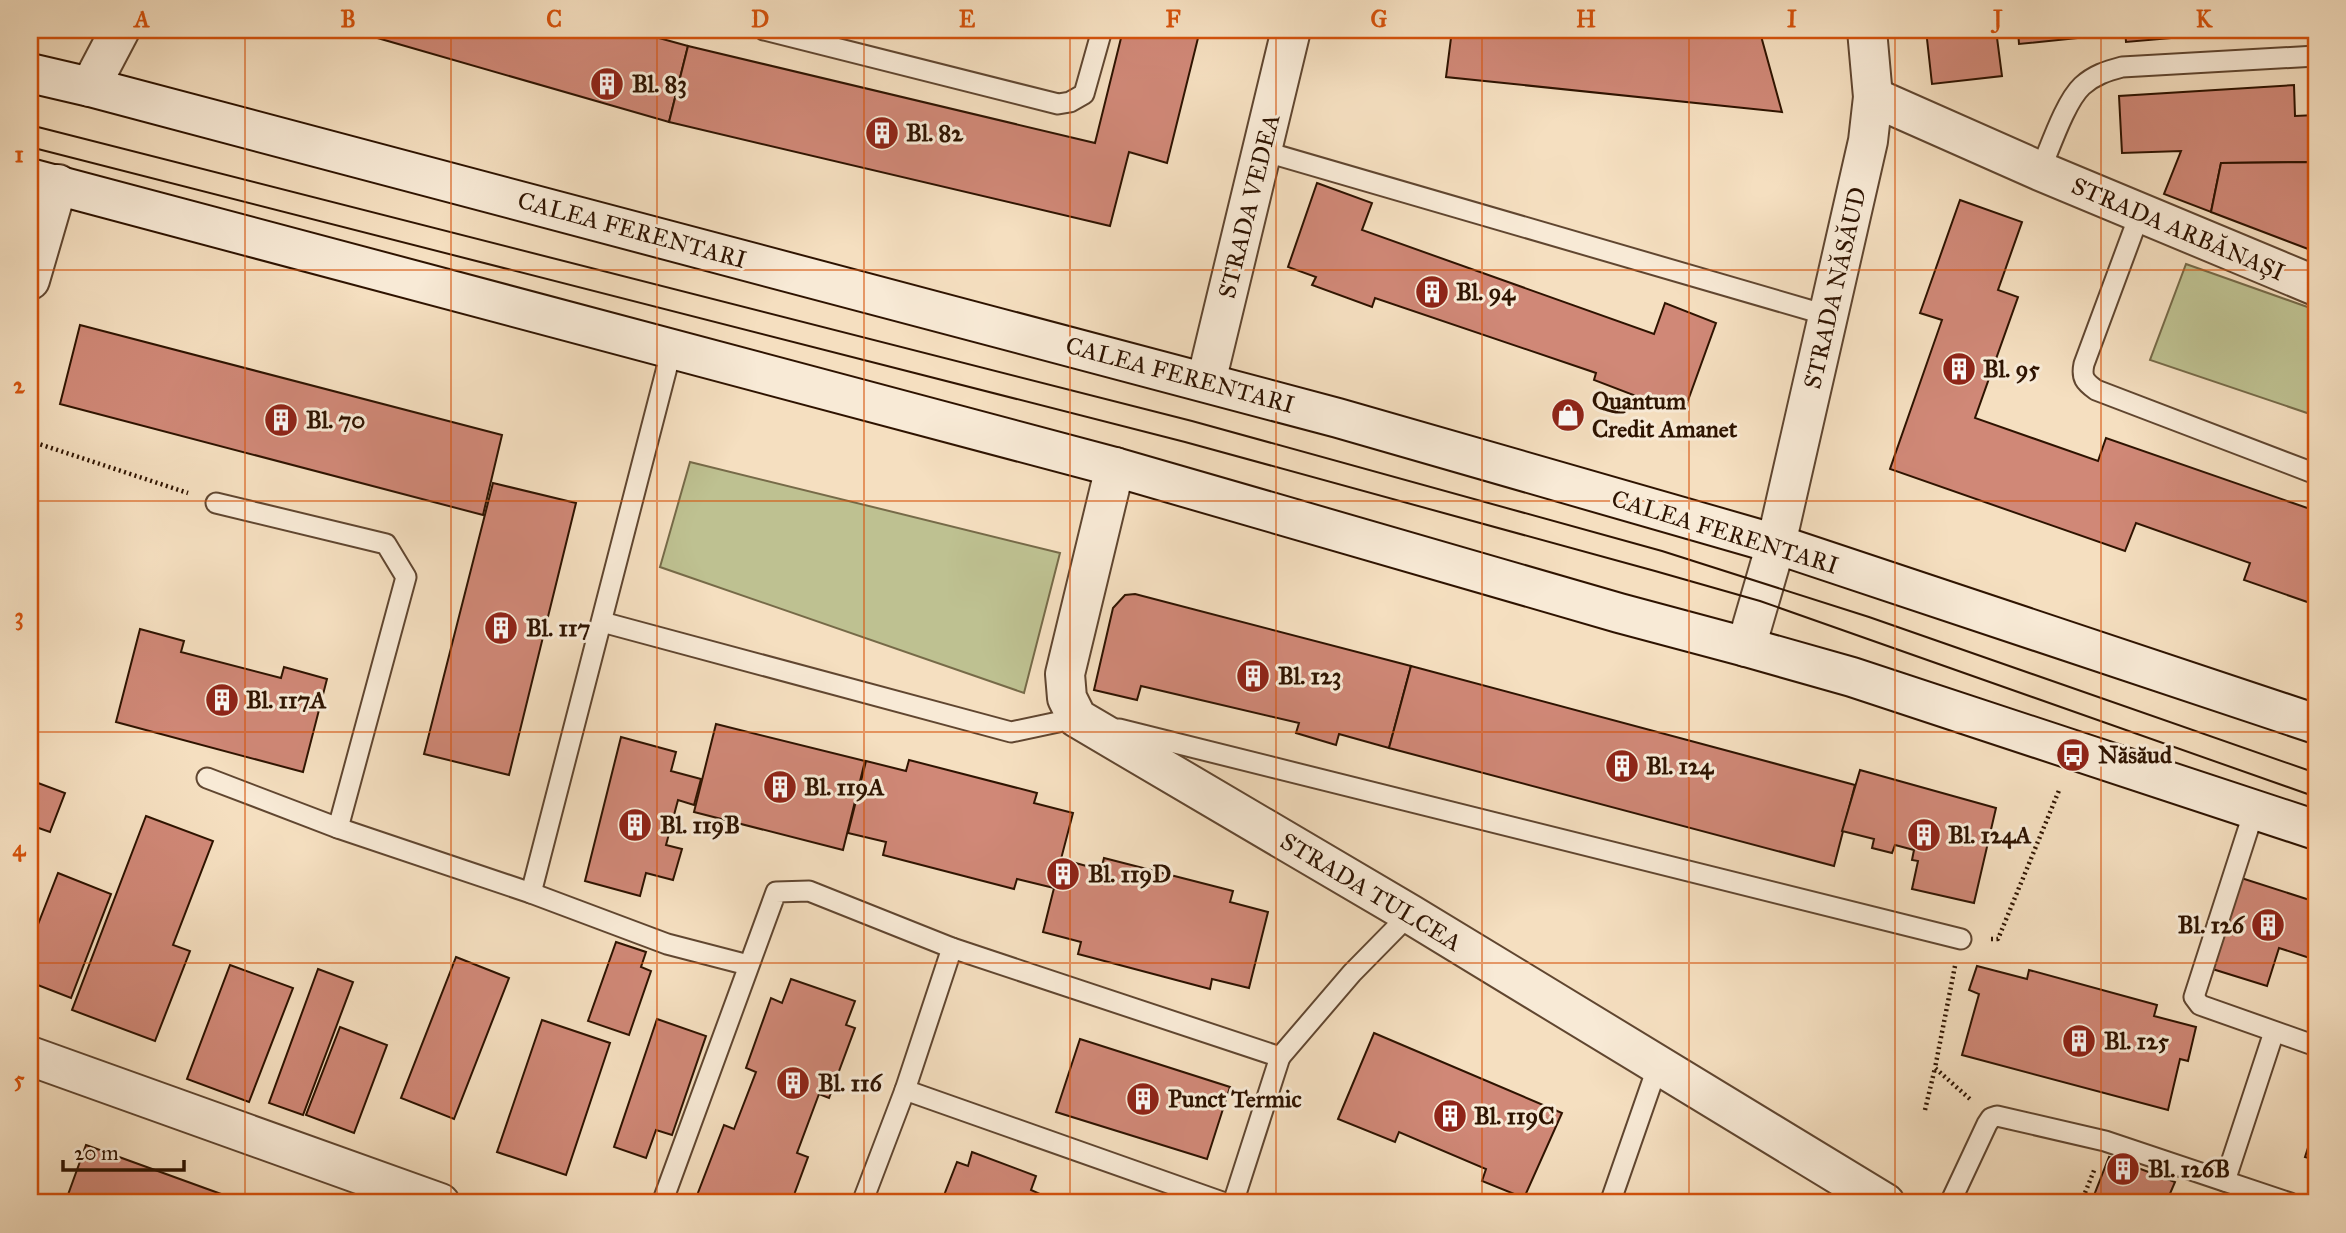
<svg xmlns="http://www.w3.org/2000/svg" width="2346" height="1233" viewBox="0 0 2346 1233" font-family="'IM FELL Great Primer',serif">
  <rect width="100%" height="100%" fill="#f5dfc0"/>
  <filter id="stains"><feTurbulence type="fractalNoise" baseFrequency=".00286" numOctaves="4"/><feColorMatrix values="0 0 0 0 .2 0 0 0 0 .09 0 0 0 0 .02 0 0 0 .5 -.17"/></filter>
  <radialGradient id="worn" r=".72"><stop offset=".6" stop-color="#630" stop-opacity="0"/><stop offset="1" stop-color="#630" stop-opacity=".3"/></radialGradient>
  <!-- green -->
  <g fill="#bec191" stroke="#766a48" stroke-width="2">
    <path d="M2186,264L2316,310V416L2150,360Z"/>
    <path d="M690,462L1060,553L1024,693L660,567Z"/>
  </g>
  <!-- building -->
  <g fill="#d08877" stroke="#2e1300" stroke-width="2">
    <path d="M344,30H376L374,37Z"/>
    <path d="M376,30H630L688,46L669,122L374,37Z"/>
    <path d="M1123,30H1200L1167,163L1129,152L1110,226L669,122L688,46L1095,143Z"/>
    <path d="M1452,30H1688L1761,36L1782,112L1446,77Z"/>
    <path d="M1926,30H1996L2002,76L1932,84Z"/>
    <path d="M2018,30H2125V33L2019,44Z"/>
    <path d="M2125,30H2205V35L2126,42Z"/>
    <path d="M2205,30H2262V31L2205,35Z"/>
    <path d="M2294,85L2295,116L2316,115V162L2221,163L2211,212L2164,194L2181,151L2122,153L2119,96Z"/>
    <path d="M2316,162V252L2211,212L2221,163Z"/>
    <path d="M1317,183L1372,203L1362,230L1654,334L1665,303L1716,323L1686,406L1665,398L1662,406L1594,380L1596,373L1375,298L1372,307L1312,285L1316,277L1288,267Z"/>
    <path d="M1960,200L2022,222L1998,290L2018,297L1975,418L2098,461L2106,438L2316,511V605L2244,580L2250,563L2136,523L2125,551L1890,469L1942,320L1920,313Z"/>
    <path d="M80,325L502,435L483,515L60,404Z"/>
    <path d="M493,483L576,503L509,775L424,754Z"/>
    <path d="M1135,594L1411,666L1389,748L1339,734L1336,745L1296,733L1299,723L1141,686L1137,700L1094,690L1113,608L1125,595Z"/>
    <path d="M140,629L184,641L181,652L281,678L284,667L327,679L303,772L116,722Z"/>
    <path d="M1411,666L1855,785L1834,866L1389,748Z"/>
    <path d="M716,724L865,761L843,850L694,812Z"/>
    <path d="M621,737L676,752L671,771L701,779L694,805L678,800L666,845L682,849L673,880L646,873L640,896L585,881Z"/>
    <path d="M909,760L1037,793L1034,803L1073,813L1061,859L1101,870L1104,858L1233,891L1230,902L1268,912L1249,988L1212,979L1210,989L1078,954L1081,942L1043,932L1054,888L1017,879L1014,889L883,855L886,842L848,833L866,761L906,771Z"/>
    <path d="M1860,770L1996,808L1974,903L1912,889L1918,861L1912,860L1914,850L1895,845L1892,853L1872,848L1874,839L1842,831Z"/>
    <path d="M30,780L65,793L50,832L30,825Z"/>
    <path d="M146,816L213,841L173,945L190,951L155,1041L72,1010Z"/>
    <path d="M58,873L111,894L71,998L30,982V945Z"/>
    <path d="M2235,876L2316,902V960L2279,948L2267,986L2206,967Z"/>
    <path d="M616,942L646,952L641,967L651,971L629,1035L588,1021Z"/>
    <path d="M456,957L509,978L454,1119L401,1098Z"/>
    <path d="M230,965L293,988L249,1102L187,1079Z"/>
    <path d="M1977,966L2027,979L2029,970L2157,1005L2154,1016L2196,1027L2188,1061L2180,1059L2168,1110L1962,1055L1979,994L1969,990Z"/>
    <path d="M318,969L353,982L303,1115L269,1103Z"/>
    <path d="M791,979L855,1001L846,1025L855,1028L829,1098L819,1094L797,1153L808,1157L791,1203H706L696,1198L724,1125L734,1129L756,1072L746,1068L771,998L782,1003Z"/>
    <path d="M657,1019L706,1036L672,1135L656,1130L646,1158L614,1147Z"/>
    <path d="M542,1020L610,1043L566,1175L497,1152Z"/>
    <path d="M340,1027L387,1045L354,1133L306,1115Z"/>
    <path d="M1374,1033L1562,1113L1524,1198L1482,1181L1486,1169L1399,1132L1395,1142L1338,1119Z"/>
    <path d="M1080,1039L1230,1087L1207,1159L1056,1112Z"/>
    <path d="M2316,1123V1160L2305,1157Z"/>
    <path d="M86,1145L246,1203H65Z"/>
    <path d="M972,1152L1036,1176L1031,1190L1040,1194L1037,1203H941L957,1162L968,1166Z"/>
    <path d="M2109,1157L2175,1182L2166,1203H2091Z"/>
  </g>
  <g fill="none" stroke-linecap="round" stroke-linejoin="round">
    <!-- service casing -->
    <g stroke="#604630" stroke-width="23">
      <g id="service">
        <path d="M764,30L1058,104L1070,102L1084,94L1102,30"/>
        <path d="M1263,151L1830,316"/>
        <path d="M2040,171C2050,148 2065,102 2082,86C2094,75 2107,71 2122,67L2316,56"/>
        <path d="M2140,213L2084,364C2081,378 2085,382 2096,390L2316,474"/>
        <path d="M216,503L386,544L406,577L338,828"/>
        <path d="M602,622L1011,732L1077,718L1083,720"/>
        <path d="M1119,729L1961,939"/>
        <path d="M207,778L338,828L531,893L667,944L748,965"/>
        <path d="M2255,808L2194,997L2200,1005L2316,1046"/>
        <path d="M531,893L672,348"/>
        <path d="M952,948L1280,1057L1233,1203"/>
        <path d="M1280,1057L1352,973L1410,914"/>
        <path d="M905,1090L1225,1203"/>
        <path d="M2225,1181L2274,1032"/>
        <path d="M662,1203L776,892L809,891L952,948L905,1090L862,1203"/>
        <path d="M1610,1203L1658,1065"/>
        <path d="M1950,1203L1987,1124L1991,1118L1997,1116L2105,1141L2290,1203"/>
      </g>
    </g>
    <!-- minor casing -->
    <g stroke="#604630" stroke-width="42">
      <g id="minor">
        <path d="M90,87L120,30"/>
        <path d="M1873,97L2040,171L2316,286"/>
        <path d="M30,280L58,184"/>
        <path d="M1206,382L1291,30"/>
        <path d="M1115,467L1065,674L1067,698L1077,718L1410,914L1885,1203"/>
        <path d="M30,1056L440,1203"/>
      </g>
    </g>
    <!-- tertiary casing -->
    <g stroke="#604630" stroke-width="42">
      <path id="tertiary" d="M1746,647L1776,544L1868,141L1873,97L1867,30"/>
    </g>
    <!-- secondary casing -->
    <g stroke="#2e1300" stroke-width="42">
      <g id="secondary">
        <path d="M30,73L90,87L1338,418L1776,544L2316,724"/>
        <path d="M30,178L1115,467L1619,613L1746,647L1852,677L2316,830"/>
      </g>
    </g>
    <!-- path -->
    <g stroke="#2e1300" stroke-width="4.5" stroke-dasharray="2 3.5" stroke-linecap="butt">
      <path d="M30,441L188,493"/>
      <path d="M1991,939H1998L2060,788"/>
      <path d="M1955,966L1935,1068L1971,1100"/>
      <path d="M1925,1110L1935,1068"/>
      <path d="M2081,1203L2095,1168"/>
    </g>
    <!-- service -->
    <use href="#service" stroke="#f8ead6" stroke-width="19"/>
    <!-- minor -->
    <use href="#minor" stroke="#f8ead6" stroke-width="38"/>
    <!-- tertiary -->
    <use href="#tertiary" stroke="#f8ead6" stroke-width="38"/>
    <!-- secondary -->
    <use href="#secondary" stroke="#f8ead6" stroke-width="38"/>
    <!-- tram -->
    <g stroke="#2e1300" stroke-width="2">
      <path d="M30,125L1192,421L1662,551L1869,617L2316,773"/>
      <path d="M30,147L1185,442L1655,571L1760,601L2316,797"/>
    </g>
  </g>
  <!-- grid -->
  <path fill="none" stroke="#d5520b" stroke-width="2" stroke-opacity="0.55" d="M245,30V1203M451,30V1203M657,30V1203M864,30V1203M1070,30V1203M1276,30V1203M1482,30V1203M1689,30V1203M1895,30V1203M2101,30V1203M30,270H2316M30,501H2316M30,732H2316M30,963H2316"/>
  <!-- icons -->
  <defs>
    <g id="building-disc" transform="scale(1.75)"><circle r="9.5" fill="#8f2418" stroke="#f8ead6"/><path d="M-4-6H4V6H1V3H-1V6H-4ZM-2.5-4.3h1.7v1.8h-1.7ZM.8-4.3h1.7v1.8H.8ZM-2.5-1h1.7V.8h-1.7ZM.8-1h1.7V.8H.8Z" fill="#fff"/></g>
    <g id="shop-disc" transform="scale(1.75)"><circle r="9.5" fill="#8f2418" stroke="#f8ead6"/><path d="M-5-2.5h2.3a2.7 3.5 0 0 1 5.4 0H5L5.5 6h-11ZM-1.5-2.5h3a1.5 2.3 0 0 0-3 0Z" fill="#fff"/></g>
    <g id="bus-disc" transform="scale(1.75)"><circle r="9.5" fill="#8f2418" stroke="#f8ead6"/><path d="M-5-6H5V4H4V6H2V4H-2V6H-4V4H-5ZM-3.5-4V0h7V-4ZM-3.5 1.2v1.5H-2V1.2ZM2 1.2v1.5H3.5V1.2Z" fill="#fff"/></g>
  </defs>
  <g fill-rule="evenodd">
    <use href="#building-disc" x="607" y="84"/>
    <use href="#building-disc" x="882" y="133"/>
    <use href="#building-disc" x="1432" y="292"/>
    <use href="#building-disc" x="1959" y="369"/>
    <use href="#shop-disc" x="1568" y="415"/>
    <use href="#building-disc" x="281" y="420"/>
    <use href="#building-disc" x="501" y="628"/>
    <use href="#building-disc" x="1253" y="676"/>
    <use href="#building-disc" x="222" y="700"/>
    <use href="#bus-disc" x="2073" y="755"/>
    <use href="#building-disc" x="1622" y="766"/>
    <use href="#building-disc" x="780" y="787"/>
    <use href="#building-disc" x="635" y="825"/>
    <use href="#building-disc" x="1924" y="835"/>
    <use href="#building-disc" x="1063" y="874"/>
    <use href="#building-disc" x="2268" y="925"/>
    <use href="#building-disc" x="2079" y="1041"/>
    <use href="#building-disc" x="793" y="1083"/>
    <use href="#building-disc" x="1143" y="1099"/>
    <use href="#building-disc" x="1450" y="1116"/>
    <use href="#building-disc" x="2123" y="1169"/>
  </g>
  <g text-anchor="middle" stroke-width="6" stroke-linejoin="round" paint-order="stroke">
    <!-- poi labels -->
    <g font-size="24" font-weight="bold" fill="#2e1300" stroke="#f8ead6" text-anchor="start">
      <text x="632" y="92">Bl. 83</text>
      <text x="906" y="141">Bl. 82</text>
      <text x="1456" y="300">Bl. 94</text>
      <text x="1983" y="377">Bl. 95</text>
      <text x="1592" y="409">Quantum<tspan x="1592" dy="28">Credit Amanet</tspan></text>
      <text x="306" y="428">Bl. 70</text>
      <text x="526" y="636">Bl. 117</text>
      <text x="1278" y="684">Bl. 123</text>
      <text x="246" y="708">Bl. 117A</text>
      <text x="2098" y="763">Năsăud</text>
      <text x="1646" y="774">Bl. 124</text>
      <text x="804" y="795">Bl. 119A</text>
      <text x="660" y="833">Bl. 119B</text>
      <text x="1948" y="843">Bl. 124A</text>
      <text x="1088" y="882">Bl. 119D</text>
      <text x="2244" y="933" text-anchor="end">Bl. 126</text>
      <text x="2104" y="1049">Bl. 125</text>
      <text x="818" y="1091">Bl. 116</text>
      <text x="1168" y="1107">Punct Termic</text>
      <text x="1474" y="1124">Bl. 119C</text>
      <text x="2148" y="1177">Bl. 126B</text>
    </g>
    <!-- street labels -->
    <g font-size="24" fill="#2e1300" stroke="#f8ead6">
      <text transform="translate(1249 206) rotate(-76)" y="8">STRADA VEDEA</text>
      <text transform="translate(2178 229) rotate(23)" y="8">STRADA ARBĂNAȘI</text>
      <text transform="translate(632 230) rotate(15)" y="8">CALEA FERENTARI</text>
      <text transform="translate(1835 288) rotate(-77)" y="8">STRADA NĂSĂUD</text>
      <text transform="translate(1180 375) rotate(15)" y="8">CALEA FERENTARI</text>
      <text transform="translate(1725 532) rotate(17)" y="8">CALEA FERENTARI</text>
      <text transform="translate(1371 892) rotate(31)" y="8">STRADA TULCEA</text>
    </g>
  </g>
  <!-- margin -->
  <rect width="2346" height="1233" fill="none" stroke="#f5dfc0" stroke-width="77"/>
  <!-- scale -->
  <path d="M63 1160v10h121v-10" fill="none" stroke="#2e1300" stroke-width="3.5"/>
  <text x="74" y="1160" font-size="21" fill="#2e1300" stroke="#f8ead6" stroke-width="5" paint-order="stroke">20 m</text>
  <rect x="38" y="38" width="2270" height="1156" fill="none" stroke="#d5520b" stroke-width="2.5"/>
  <g font-size="23" text-anchor="middle" font-weight="bold" fill="#d5520b">
    <text x="142" y="27">A</text>
    <text x="348" y="27">B</text>
    <text x="554" y="27">C</text>
    <text x="760" y="27">D</text>
    <text x="967" y="27">E</text>
    <text x="1173" y="27">F</text>
    <text x="1379" y="27">G</text>
    <text x="1586" y="27">H</text>
    <text x="1792" y="27">I</text>
    <text x="1998" y="27">J</text>
    <text x="2204" y="27">K</text>
    <text x="19" y="162">1</text>
    <text x="19" y="393">2</text>
    <text x="19" y="624">3</text>
    <text x="19" y="856">4</text>
    <text x="19" y="1087">5</text>
  </g>
  <rect width="100%" height="100%" filter="url(#stains)"/>
  <rect width="100%" height="100%" fill="url(#worn)"/>
</svg>
